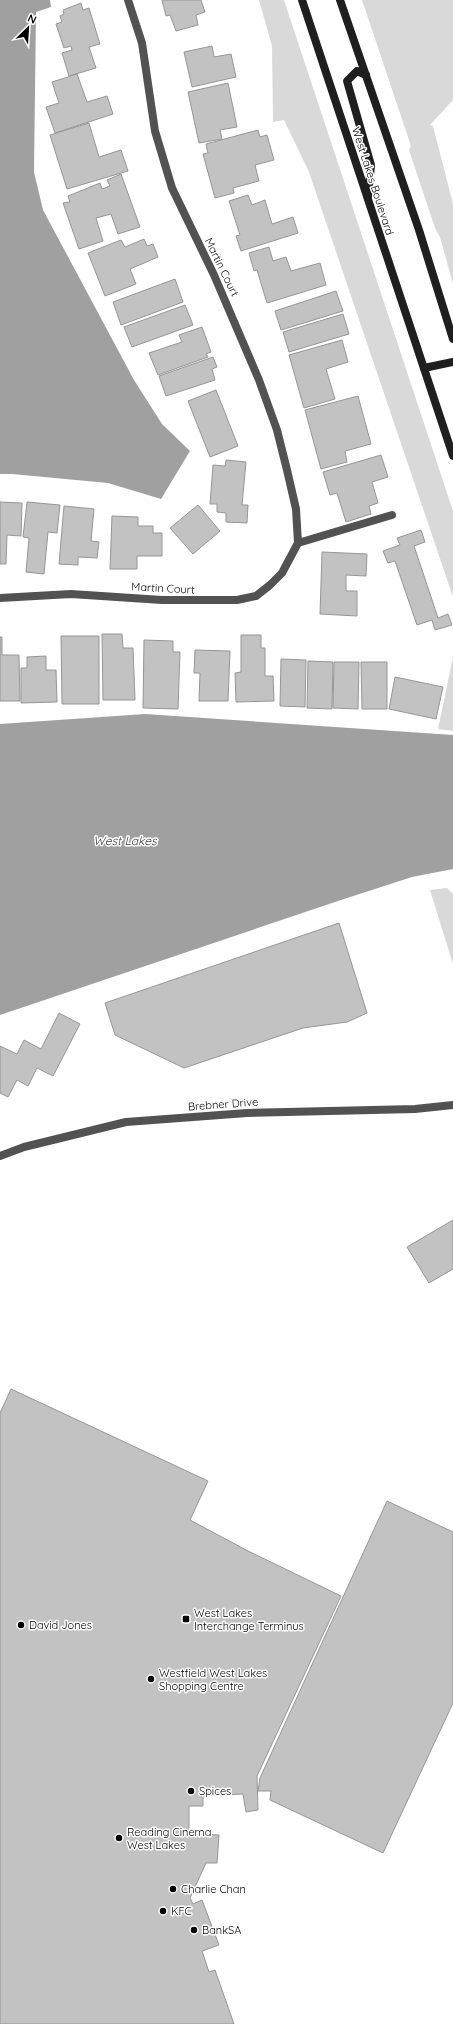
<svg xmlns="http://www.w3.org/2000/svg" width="453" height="2024" viewBox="0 0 453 2024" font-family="Quicksand,sans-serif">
  <rect width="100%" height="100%" fill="#fff"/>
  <!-- green -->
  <g fill="#d9d9d9">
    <path d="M259,0H284L453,511V597L309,172L284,120L273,122L272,46Z"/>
    <path d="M362,0H453V100L430,125L433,126L453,204V284L440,237L435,228L409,150L411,146Z"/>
    <path d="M453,657V731L438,729Z"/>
    <path d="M447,888L453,894V964L430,890Z"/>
  </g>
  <!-- water -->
  <g fill="#a0a0a0">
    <path d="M0,0H50L51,7L36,12L34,172L43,210L134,380L162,424L190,451L161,499L108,483L12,474H0Z"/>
    <path d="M145,714L453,735V869L412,877L341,900L0,1015V724Z"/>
  </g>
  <!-- building -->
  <g fill="#c2c2c2" stroke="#969696">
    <path d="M162,0H201L205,12L196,15L198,25L176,31L170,15L166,16Z"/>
    <path d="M81,3L83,10L89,8L100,44L89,47L96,68L69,76L62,53L72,50L71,46L64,48L56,24L62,22L60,16L64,14L63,10Z"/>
    <path d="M212,46L214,57L231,54L236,77L192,87L184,52Z"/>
    <path d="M77,74L87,102L107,96L113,114L55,133L46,107L59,103L52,82Z"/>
    <path d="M228,83L237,127L220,130L222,139L199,143L188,92Z"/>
    <path d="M89,123L99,157L121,150L128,171L67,189L50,135Z"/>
    <path d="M258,130L260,137L267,135L274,160L255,165L259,181L233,188L234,193L215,198L203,154L208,153L206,144Z"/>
    <path d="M121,174L140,227L118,234L111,214L96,218L103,241L79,249L63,203L70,202L68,196L100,183L102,189L110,186L107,180Z"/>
    <path d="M248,195L252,205L265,200L272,224L293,217L298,233L241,251L236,236L240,235L229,201Z"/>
    <path d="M144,239L147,246L153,244L158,257L130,269L136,284L105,296L88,253L121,240L125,247Z"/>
    <path d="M269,247L273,261L286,257L291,271L320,263L326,285L267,303L257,270L254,271L249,253Z"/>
    <path d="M175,279L183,302L121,325L113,302Z"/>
    <path d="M336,291L343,311L281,330L275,311Z"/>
    <path d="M185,305L193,325L132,347L124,327Z"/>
    <path d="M343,314L349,334L289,352L283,332Z"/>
    <path d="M202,327L211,352L206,354L208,357L158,375L149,353L182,342L179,335Z"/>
    <path d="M342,340L348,362L326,369L335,399L304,408L289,355Z"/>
    <path d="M213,357L217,367L212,369L215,380L166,396L159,376Z"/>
    <path d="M216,390L238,446L210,457L188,401Z"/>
    <path d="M358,396L371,444L345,451L347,462L321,469L305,410Z"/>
    <path d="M381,455L388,477L372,482L378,503L369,506L371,514L346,522L337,493L330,495L323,472Z"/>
    <path d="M226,460L246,462L242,505H248L247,523L226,522V513L217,512V504H210L213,465L225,466Z"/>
    <path d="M0,502L22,503L21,536L7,535L6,564H0Z"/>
    <path d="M27,502L60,505L57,533L48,532L44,574L26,572L29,538L23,537Z"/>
    <path d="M198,505L220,531L193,554L170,528Z"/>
    <path d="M64,506L94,509L91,541L99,542L97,558L78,557V565L59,564Z"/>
    <path d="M112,516L138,517V526H153V533H162V556H137V569H110Z"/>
    <path d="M421,530L425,542L414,546L438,618L448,614L452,625L435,630L432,620L417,625L395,561L388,563L383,551L400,545L397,538Z"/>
    <path d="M322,552L367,554L366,576L346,575V591H357V616L320,614Z"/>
    <path d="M102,634H122L123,648H133L135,700H103Z"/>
    <path d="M241,635H261V648H265V676H273L274,701L236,702L235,673L241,672Z"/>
    <path d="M61,636H99V704H62Z"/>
    <path d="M0,637H2V655H19L20,701H0Z"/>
    <path d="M144,640L173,641V652H180L178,709L143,708Z"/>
    <path d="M195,650L230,651L228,701H199L200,673H194Z"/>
    <path d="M46,656V670H56L57,702L21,703V668H27V657Z"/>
    <path d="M281,659L306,660L305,707L280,706Z"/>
    <path d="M308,661L333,662L332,709L307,708Z"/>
    <path d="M334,662H359L358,709L333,708Z"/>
    <path d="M361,662H387V709H362Z"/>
    <path d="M395,677L443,687L436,719L389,709Z"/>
    <path d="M339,923L367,1013L347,1022L303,1028L184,1068L115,1035L105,1003Z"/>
    <path d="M59,1013L80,1024L53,1076L37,1068L28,1086L17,1080L8,1097L0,1093V1046L17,1054L24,1040L41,1049Z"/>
    <path d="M453,1220V1269L429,1283L407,1247Z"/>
    <path d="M11,1389L208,1481L190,1520L248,1551L341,1596L257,1776L258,1810L246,1812L243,1794L203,1796V1806H189V1828L186,1833L219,1835L217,1863H206L190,1898L193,1904L202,1900L219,1945L202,1951L209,1972L215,1970L234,2024H0V1413Z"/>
    <path d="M387,1501L453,1532V1703L383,1853L270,1800L271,1791H258L260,1778Z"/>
  </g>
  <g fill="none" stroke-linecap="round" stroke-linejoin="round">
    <!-- minor -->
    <g stroke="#525252" stroke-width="8">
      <path d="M298,543L392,515"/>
      <path d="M0,598L71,594L162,600H237L256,596L270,585L282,573L298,543L296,509L287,470L277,430L259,380L214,275L172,188L155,131L142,43L128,0"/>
    </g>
    <!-- tertiary -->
    <path stroke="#525252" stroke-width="8" d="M0,1156L24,1147L126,1122L247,1113L415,1109L453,1105"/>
    <!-- secondary -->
    <g stroke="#1f1f1f" stroke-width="8">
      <path d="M302,0L453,456"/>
      <path d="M340,0L419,230L453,339"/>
      <path d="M366,75L357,71L347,81L371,165L368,196"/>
      <path d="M424,368L453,362"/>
    </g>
  </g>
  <!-- markers -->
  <g fill="#000" stroke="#fff" stroke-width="1.5">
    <rect x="182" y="1615" width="8" height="8" rx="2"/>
    <circle cx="21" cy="1625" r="4"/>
    <circle cx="151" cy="1679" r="4"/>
    <circle cx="191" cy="1791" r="4"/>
    <circle cx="119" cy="1838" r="4"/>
    <circle cx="173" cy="1889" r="4"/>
    <circle cx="163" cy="1911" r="4"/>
    <circle cx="194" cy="1930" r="4"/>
  </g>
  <g text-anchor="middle" stroke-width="3" stroke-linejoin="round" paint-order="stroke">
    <!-- street labels -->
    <g font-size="11" fill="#000" stroke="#fff">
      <text transform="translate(373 181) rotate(72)" y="4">West Lakes Boulevard</text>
      <text transform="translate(222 267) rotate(64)" y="4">Martin Court</text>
      <text transform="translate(163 588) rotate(3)" y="4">Martin Court</text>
      <text transform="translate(223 1104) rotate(-4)" y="4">Brebner Drive</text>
    </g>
    <!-- poi labels -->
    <g font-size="11" fill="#000" stroke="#fff" text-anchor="start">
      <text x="194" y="1617">West Lakes<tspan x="194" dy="13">Interchange Terminus</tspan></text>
      <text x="29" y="1629">David Jones</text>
      <text x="159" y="1677">Westfield West Lakes<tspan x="159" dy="13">Shopping Centre</tspan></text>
      <text x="199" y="1795">Spices</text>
      <text x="127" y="1836">Reading Cinema<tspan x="127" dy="13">West Lakes</tspan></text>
      <text x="181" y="1893">Charlie Chan</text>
      <text x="171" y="1915">KFC</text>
      <text x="202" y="1934">BankSA</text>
    </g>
    <!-- water labels -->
    <g font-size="12" font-style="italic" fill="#414141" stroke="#fff">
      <text x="125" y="845">West Lakes</text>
    </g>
  </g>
  <!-- north arrow -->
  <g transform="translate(28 28) rotate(25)" stroke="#ffffff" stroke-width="3" paint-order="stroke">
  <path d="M0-3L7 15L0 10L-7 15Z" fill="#000000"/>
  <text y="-6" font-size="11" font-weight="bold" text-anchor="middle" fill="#000000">N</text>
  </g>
</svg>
